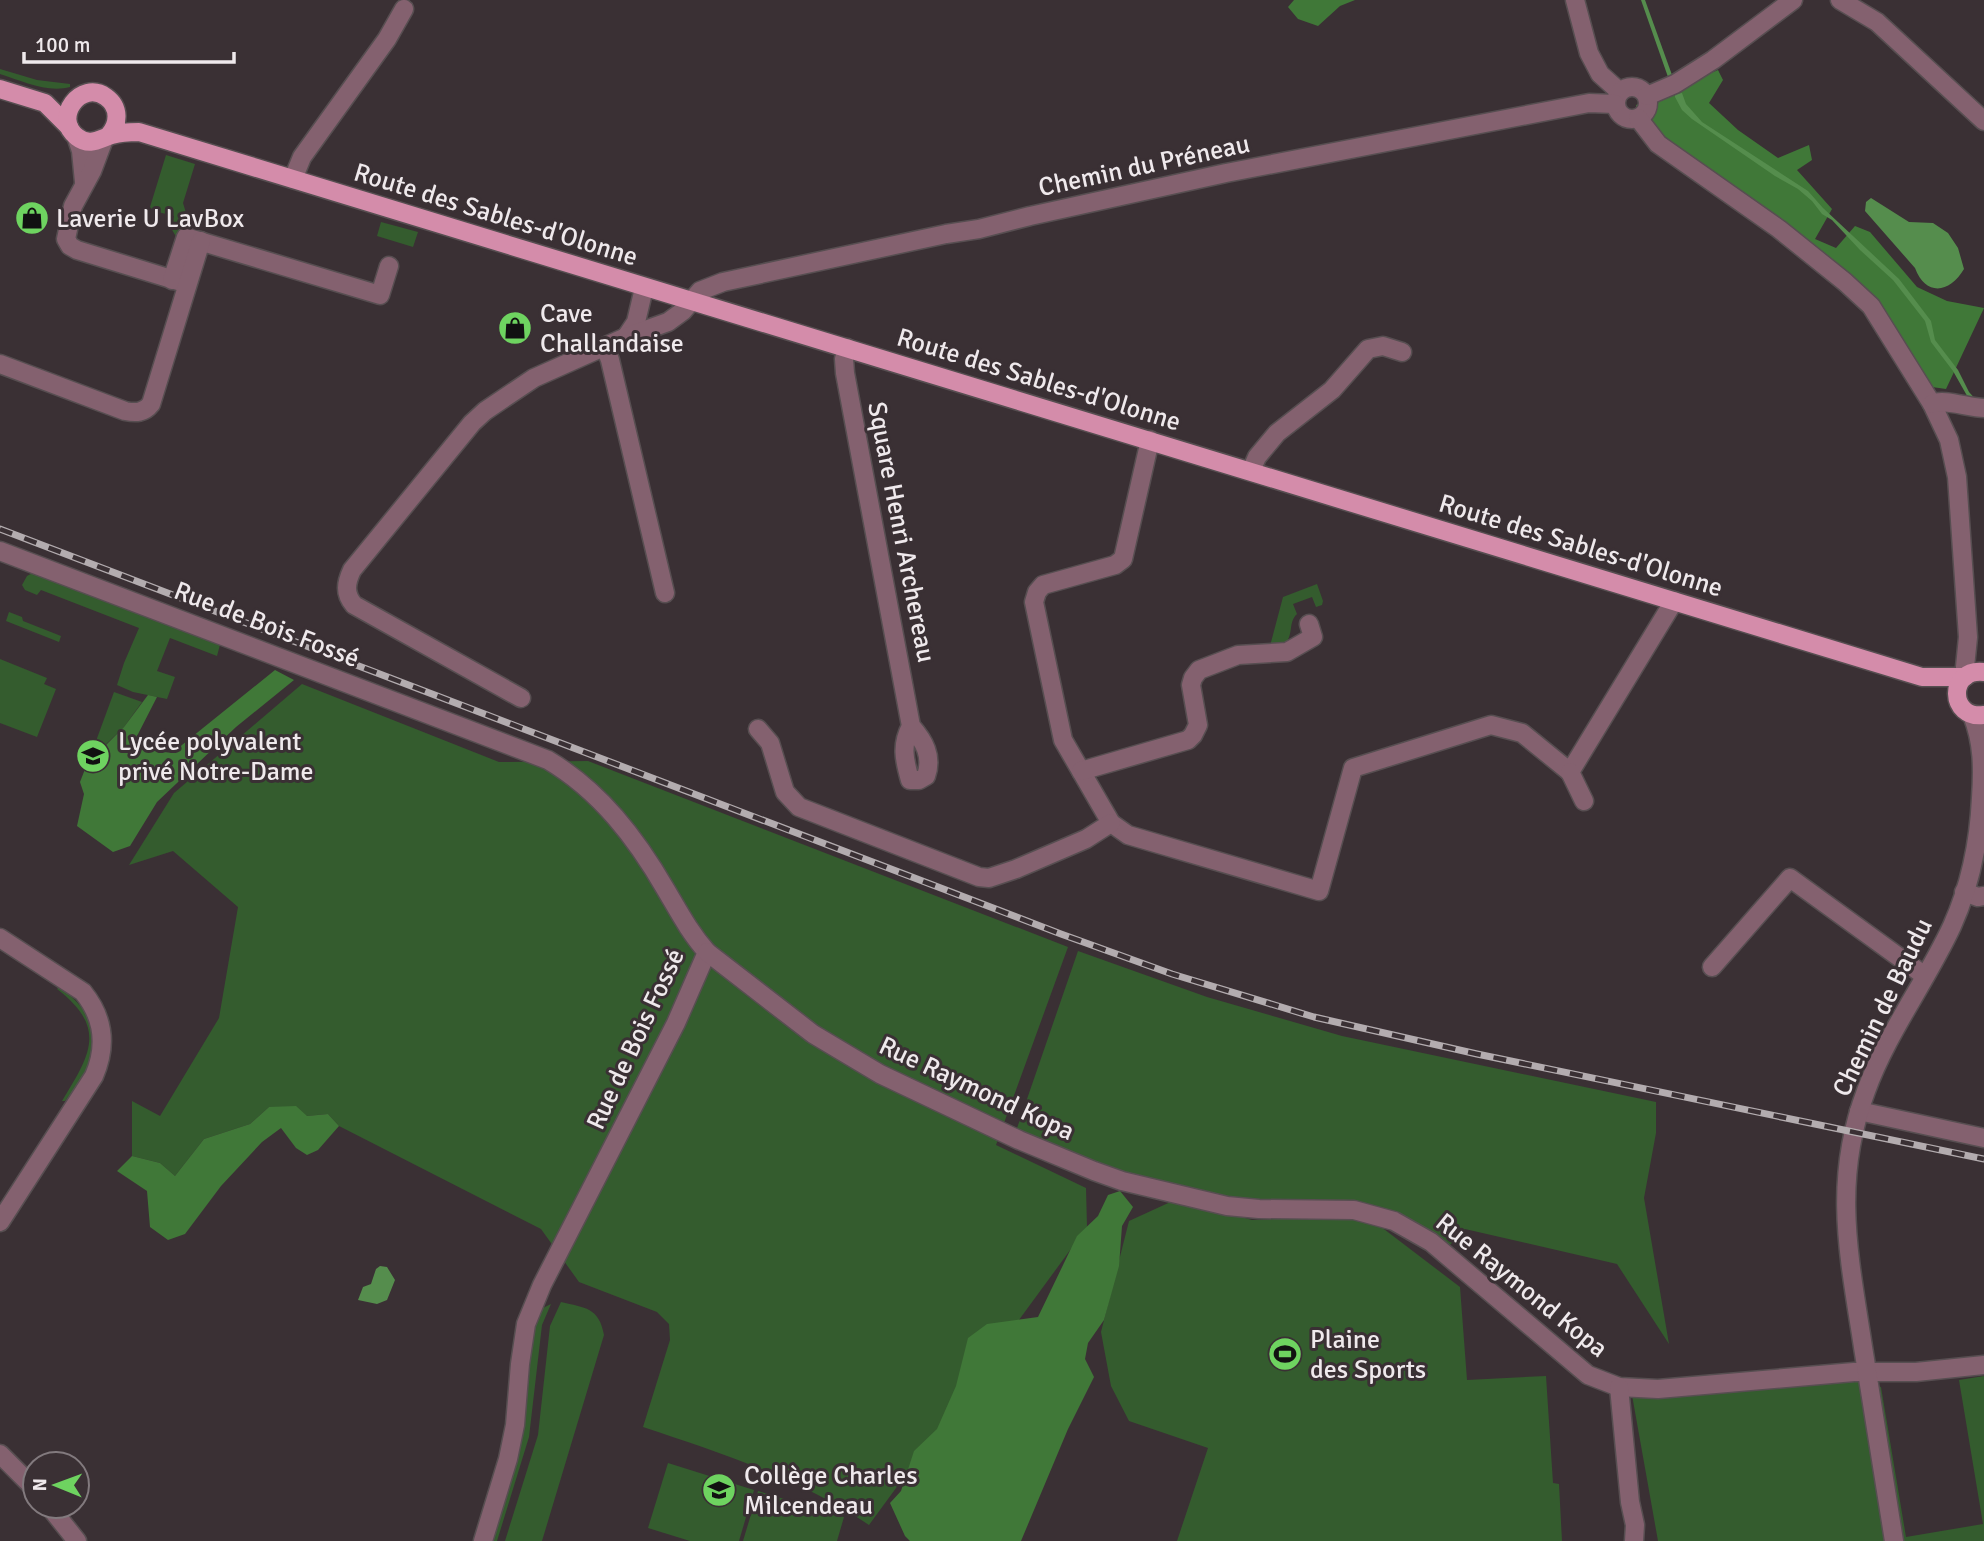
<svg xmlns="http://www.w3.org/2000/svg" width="1984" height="1541" viewBox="0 0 1984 1541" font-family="Signika,sans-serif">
  <rect width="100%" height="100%" fill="#3a3034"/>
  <!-- green -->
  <g fill="#345c2e">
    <path d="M0,69L37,80L70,84V87C47,93 22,81 0,74Z"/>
    <path d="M166,155L195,164L183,203L186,213L178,240L171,228L174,216L154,211L150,207Z"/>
    <path d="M381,222L418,232L413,247L377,236Z"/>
    <path d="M36,571L221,641L217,656L170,638L157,671L175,677L167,699L133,692L117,685L124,663L139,628L41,590L37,595L25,590L22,585L27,576Z"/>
    <path d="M1317,584L1323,601L1322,605L1316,607L1312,597L1293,604L1297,614C1288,622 1294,634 1285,644L1270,646L1283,597Z"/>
    <path d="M9,612L22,617L23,621L61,636L59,642L6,621Z"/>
    <path d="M0,659L47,678L44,684L56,689L37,737L0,723Z"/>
    <path d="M302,684L499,762L588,761L1068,947L996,1145L1086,1188L1087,1227L869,1525C801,1479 721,1453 643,1427L670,1340L669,1324L657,1312L579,1282L541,1229L339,1126L328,1114L307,1116L269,1107L250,1124L204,1139L175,1176L160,1163L132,1156V1101L160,1116L219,1018L238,907L173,851L129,865L174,793Z"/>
    <path d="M114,692L142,702L124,727L103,747L96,741Z"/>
    <path d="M1078,951L1207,997L1342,1036L1656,1102V1133L1644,1198L1669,1344L1617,1264L1465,1229L1449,1246L1414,1221L1368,1204L1247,1203L1118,1173L1016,1131Z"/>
    <path d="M59,987C108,1021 101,1058 65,1101H62C90,1055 108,1028 57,989Z"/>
    <path d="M1177,1199L1252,1220L1347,1216L1376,1223L1460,1287L1467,1380L1546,1376L1553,1483L1559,1484L1562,1541H1177L1208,1448L1129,1421L1111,1386L1101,1332L1129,1221Z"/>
    <path d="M561,1302C585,1308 599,1307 604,1335L542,1541H505L538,1435L550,1326Z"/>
    <path d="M551,1304L542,1325L529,1437L497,1541H489L536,1320L543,1308Z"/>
    <path d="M1984,1376V1541H1658L1632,1395L1855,1379L1881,1387L1906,1537L1983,1524L1959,1380Z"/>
    <path d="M668,1463L754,1490L739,1541H690L648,1528Z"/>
    <path d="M758,1491L844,1517L837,1541H743Z"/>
  </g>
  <!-- forest -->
  <g fill="#407838">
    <path d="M1294,0H1355L1340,6L1318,26L1298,19L1288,7Z"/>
    <path d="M1718,70L1723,80L1709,103L1738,130L1778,158L1809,145L1812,160L1797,170L1832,209L1815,239L1836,248L1855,226L1870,232L1917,287L1947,301L1984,308L1946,389L1932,387L1875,297L1843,268L1637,116L1636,105Z"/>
    <path d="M275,670L294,680L236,727L157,802L130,846L113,852L77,826L84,794L80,782L96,741L104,747L124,727L148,695L157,697L136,738L149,750L172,753Z"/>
    <path d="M296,1106L307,1116L328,1114L339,1126L318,1150L307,1155L296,1148L281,1128L262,1142L221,1186L185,1234L168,1240L150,1227L147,1191L117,1171L132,1156L160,1163L175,1176L204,1139L250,1124L269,1107Z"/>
    <path d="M1120,1191L1133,1207L1122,1226L1119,1266L1104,1320L1088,1343L1085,1359L1094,1377L1068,1429L1021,1541H910L905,1536L890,1503L901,1491L914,1451L937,1429L956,1386L968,1338L987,1324L1038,1317L1077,1236L1098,1216L1108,1195Z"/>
  </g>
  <!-- water -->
  <g fill="#558d4d">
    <path d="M1641,0H1645L1672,75L1668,77Z"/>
    <path d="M1682,93L1686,104L1702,122L1808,191L1823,208L1899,279L1931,321L1935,340L1958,370L1969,392L1978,402L1970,401L1953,371L1931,342L1925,321L1893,280L1860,250L1832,220L1822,214L1812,201L1798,189L1775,176L1692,119L1682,110L1675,97V94Z"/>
    <path d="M1871,198L1909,222L1933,223L1948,233L1958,248L1964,269C1950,293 1926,297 1915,268L1865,211L1866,202Z"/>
    <path d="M380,1266L387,1267L395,1280L387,1300L377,1304L358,1300L363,1287L371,1284L376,1269Z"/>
  </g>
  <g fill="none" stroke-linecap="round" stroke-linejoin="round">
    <!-- minor casing -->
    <g stroke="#574e51" stroke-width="21">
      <g id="minor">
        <path d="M1575,0L1589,53L1600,74L1620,92"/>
        <path d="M1840,0L1877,22L1984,121"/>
        <circle cx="1632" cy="103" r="16"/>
        <path d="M1647,96L1675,84L1713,60L1793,0"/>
        <path d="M1638,118L1658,144L1779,229L1845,282L1871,306L1932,404L1949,440L1957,477L1968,637L1965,667L1967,675"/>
        <path d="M76,136L81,151L84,182"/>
        <path d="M104,139L92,171L73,206L66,239L70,246L77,250L181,282"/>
        <path d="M293,179L302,157L387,39L404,9"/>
        <path d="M172,280L186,237L380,295L389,266"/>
        <path d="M626,337L636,322L644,288"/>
        <path d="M605,347L610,360L665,593"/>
        <path d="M847,348L844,359L845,373L911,726C924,741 933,756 926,776L919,780H910C904,759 901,745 911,726"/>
        <path d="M0,364L125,411C136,413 144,413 151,404L201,241"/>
        <path d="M1932,404C1943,398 1969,408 1984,408"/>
        <path d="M1150,440L1123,559L1115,565L1043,585L1037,592L1034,602L1063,740L1111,823L1128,835L1319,891L1353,768L1491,725L1522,733L1570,772L1674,601"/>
        <path d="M1251,471L1257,457L1277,433L1332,390L1368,349L1383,346L1402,352"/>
        <path d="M0,551L548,760C600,791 636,838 666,890C679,912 690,933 707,952L676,1023L542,1285L526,1324L520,1364L515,1425L508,1459L483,1541"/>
        <path d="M521,698L354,605C344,593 346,583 352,570L472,423L485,411L534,378L626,337L668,322L683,311L700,291L723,282L946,234L979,229L1030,216L1226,173L1589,103L1615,104"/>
        <path d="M758,729L770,743L785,792L799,807L979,877L989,878L1016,869L1086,839L1111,823"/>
        <path d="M1081,771L1188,740L1193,735L1198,725L1191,685L1193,678L1199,670L1238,655L1287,652L1313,637L1309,624"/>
        <path d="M1570,772L1584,801"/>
        <path d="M1964,892L1978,897L1984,896"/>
        <path d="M0,938L83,992C104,1018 107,1046 94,1076L0,1222"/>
        <path d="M707,952L813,1034L880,1074L1019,1140L1094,1171L1122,1181L1227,1206L1259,1209L1354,1210L1394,1221L1431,1242L1588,1375L1619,1387L1658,1389L1854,1372H1916L1984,1365"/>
        <path d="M1712,967L1790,878L1925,976"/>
        <path d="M1859,1111L1984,1138"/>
        <path d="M1619,1387L1630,1502L1635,1525L1634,1541"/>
        <path d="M0,1454L35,1489"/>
        <path d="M49,1506L77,1541"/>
        <path d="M1894,1541C1884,1476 1873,1412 1863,1347C1849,1256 1832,1181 1866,1091C1887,1033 1926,982 1952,926C1970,886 1979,842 1981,798C1983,769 1983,742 1972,715"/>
      </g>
    </g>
    <!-- major casing -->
    <g stroke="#574e51" stroke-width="21">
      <g id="major">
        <path d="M0,89L45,103L69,127"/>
        <path d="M109,135C119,124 120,107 106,97C81,79 52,118 77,137C90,147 99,139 112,135C121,132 130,132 139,132L1922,677H1965"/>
        <path d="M1984,672C1947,668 1949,720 1984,715"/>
      </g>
    </g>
    <!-- minor -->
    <use href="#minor" stroke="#84616f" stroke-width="18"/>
    <!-- major -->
    <use href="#major" stroke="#d48caa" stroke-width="18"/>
    <!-- rail casing -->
    <g stroke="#b3acaf" stroke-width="7">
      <path id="rail" d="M0,529L1061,934L1172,974L1314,1017L1477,1054L1984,1159"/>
    </g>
    <!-- rail -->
    <use href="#rail" stroke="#3a3034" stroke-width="4.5" stroke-dasharray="13" stroke-linecap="butt"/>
  </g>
  <!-- icons -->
  <defs>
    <g id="shop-disc" transform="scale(1.75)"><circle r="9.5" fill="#6ed360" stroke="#3a3034"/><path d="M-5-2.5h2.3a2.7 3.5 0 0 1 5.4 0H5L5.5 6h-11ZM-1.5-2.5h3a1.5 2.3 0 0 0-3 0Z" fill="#111"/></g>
    <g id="school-disc" transform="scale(1.75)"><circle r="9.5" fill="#6ed360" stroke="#3a3034"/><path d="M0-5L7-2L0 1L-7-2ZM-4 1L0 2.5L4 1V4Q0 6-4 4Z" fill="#111"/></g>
    <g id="stadium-disc" transform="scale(1.75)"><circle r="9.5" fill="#6ed360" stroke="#3a3034"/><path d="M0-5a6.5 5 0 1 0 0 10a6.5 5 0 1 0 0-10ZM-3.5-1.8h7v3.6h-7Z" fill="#111"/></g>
  </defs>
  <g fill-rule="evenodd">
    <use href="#shop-disc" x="32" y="218"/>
    <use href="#shop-disc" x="515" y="328"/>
    <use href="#school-disc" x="93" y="756"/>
    <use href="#stadium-disc" x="1285" y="1354"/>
    <use href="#school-disc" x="719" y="1490"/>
  </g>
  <g text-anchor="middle" stroke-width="6" stroke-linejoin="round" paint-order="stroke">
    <!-- street labels -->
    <g font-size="26" fill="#efe9ec" stroke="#3a3034">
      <text transform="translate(1144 165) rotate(-12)" y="9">Chemin du Préneau</text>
      <text transform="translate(496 214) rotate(17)" y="9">Route des Sables-d'Olonne</text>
      <text transform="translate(1039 379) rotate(17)" y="9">Route des Sables-d'Olonne</text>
      <text transform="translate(902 532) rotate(79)" y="9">Square Henri Archereau</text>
      <text transform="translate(1581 545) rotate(17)" y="9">Route des Sables-d'Olonne</text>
      <text transform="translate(267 624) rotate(21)" y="9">Rue de Bois Fossé</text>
      <text transform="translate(1882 1007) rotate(-64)" y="9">Chemin de Baudu</text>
      <text transform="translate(635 1039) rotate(-65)" y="9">Rue de Bois Fossé</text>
      <text transform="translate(977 1088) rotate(25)" y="9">Rue Raymond Kopa</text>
      <text transform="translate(1522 1285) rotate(39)" y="9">Rue Raymond Kopa</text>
    </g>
    <!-- poi labels -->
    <g font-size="26" fill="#efe9ec" stroke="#3a3034" text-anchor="start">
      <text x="56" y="227">Laverie U LavBox</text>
      <text x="540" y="322">Cave<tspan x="540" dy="30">Challandaise</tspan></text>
      <text x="118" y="750">Lycée polyvalent<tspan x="118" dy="30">privé Notre-Dame</tspan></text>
      <text x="1310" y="1348">Plaine<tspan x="1310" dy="30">des Sports</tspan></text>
      <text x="744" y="1484">Collège Charles<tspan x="744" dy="30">Milcendeau</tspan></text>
    </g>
  </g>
  <!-- north arrow -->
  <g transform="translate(56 1485) rotate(271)"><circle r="33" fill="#3a3034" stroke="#827a7e" stroke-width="2"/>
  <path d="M0-5L12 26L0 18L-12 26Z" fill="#6ed360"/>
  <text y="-10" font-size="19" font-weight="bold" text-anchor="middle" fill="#efe9ec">N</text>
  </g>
  <!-- scale -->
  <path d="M24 52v10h210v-10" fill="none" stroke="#efe9ec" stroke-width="3.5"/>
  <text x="35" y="52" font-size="21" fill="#efe9ec" stroke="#3a3034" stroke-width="5" paint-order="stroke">100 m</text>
</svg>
